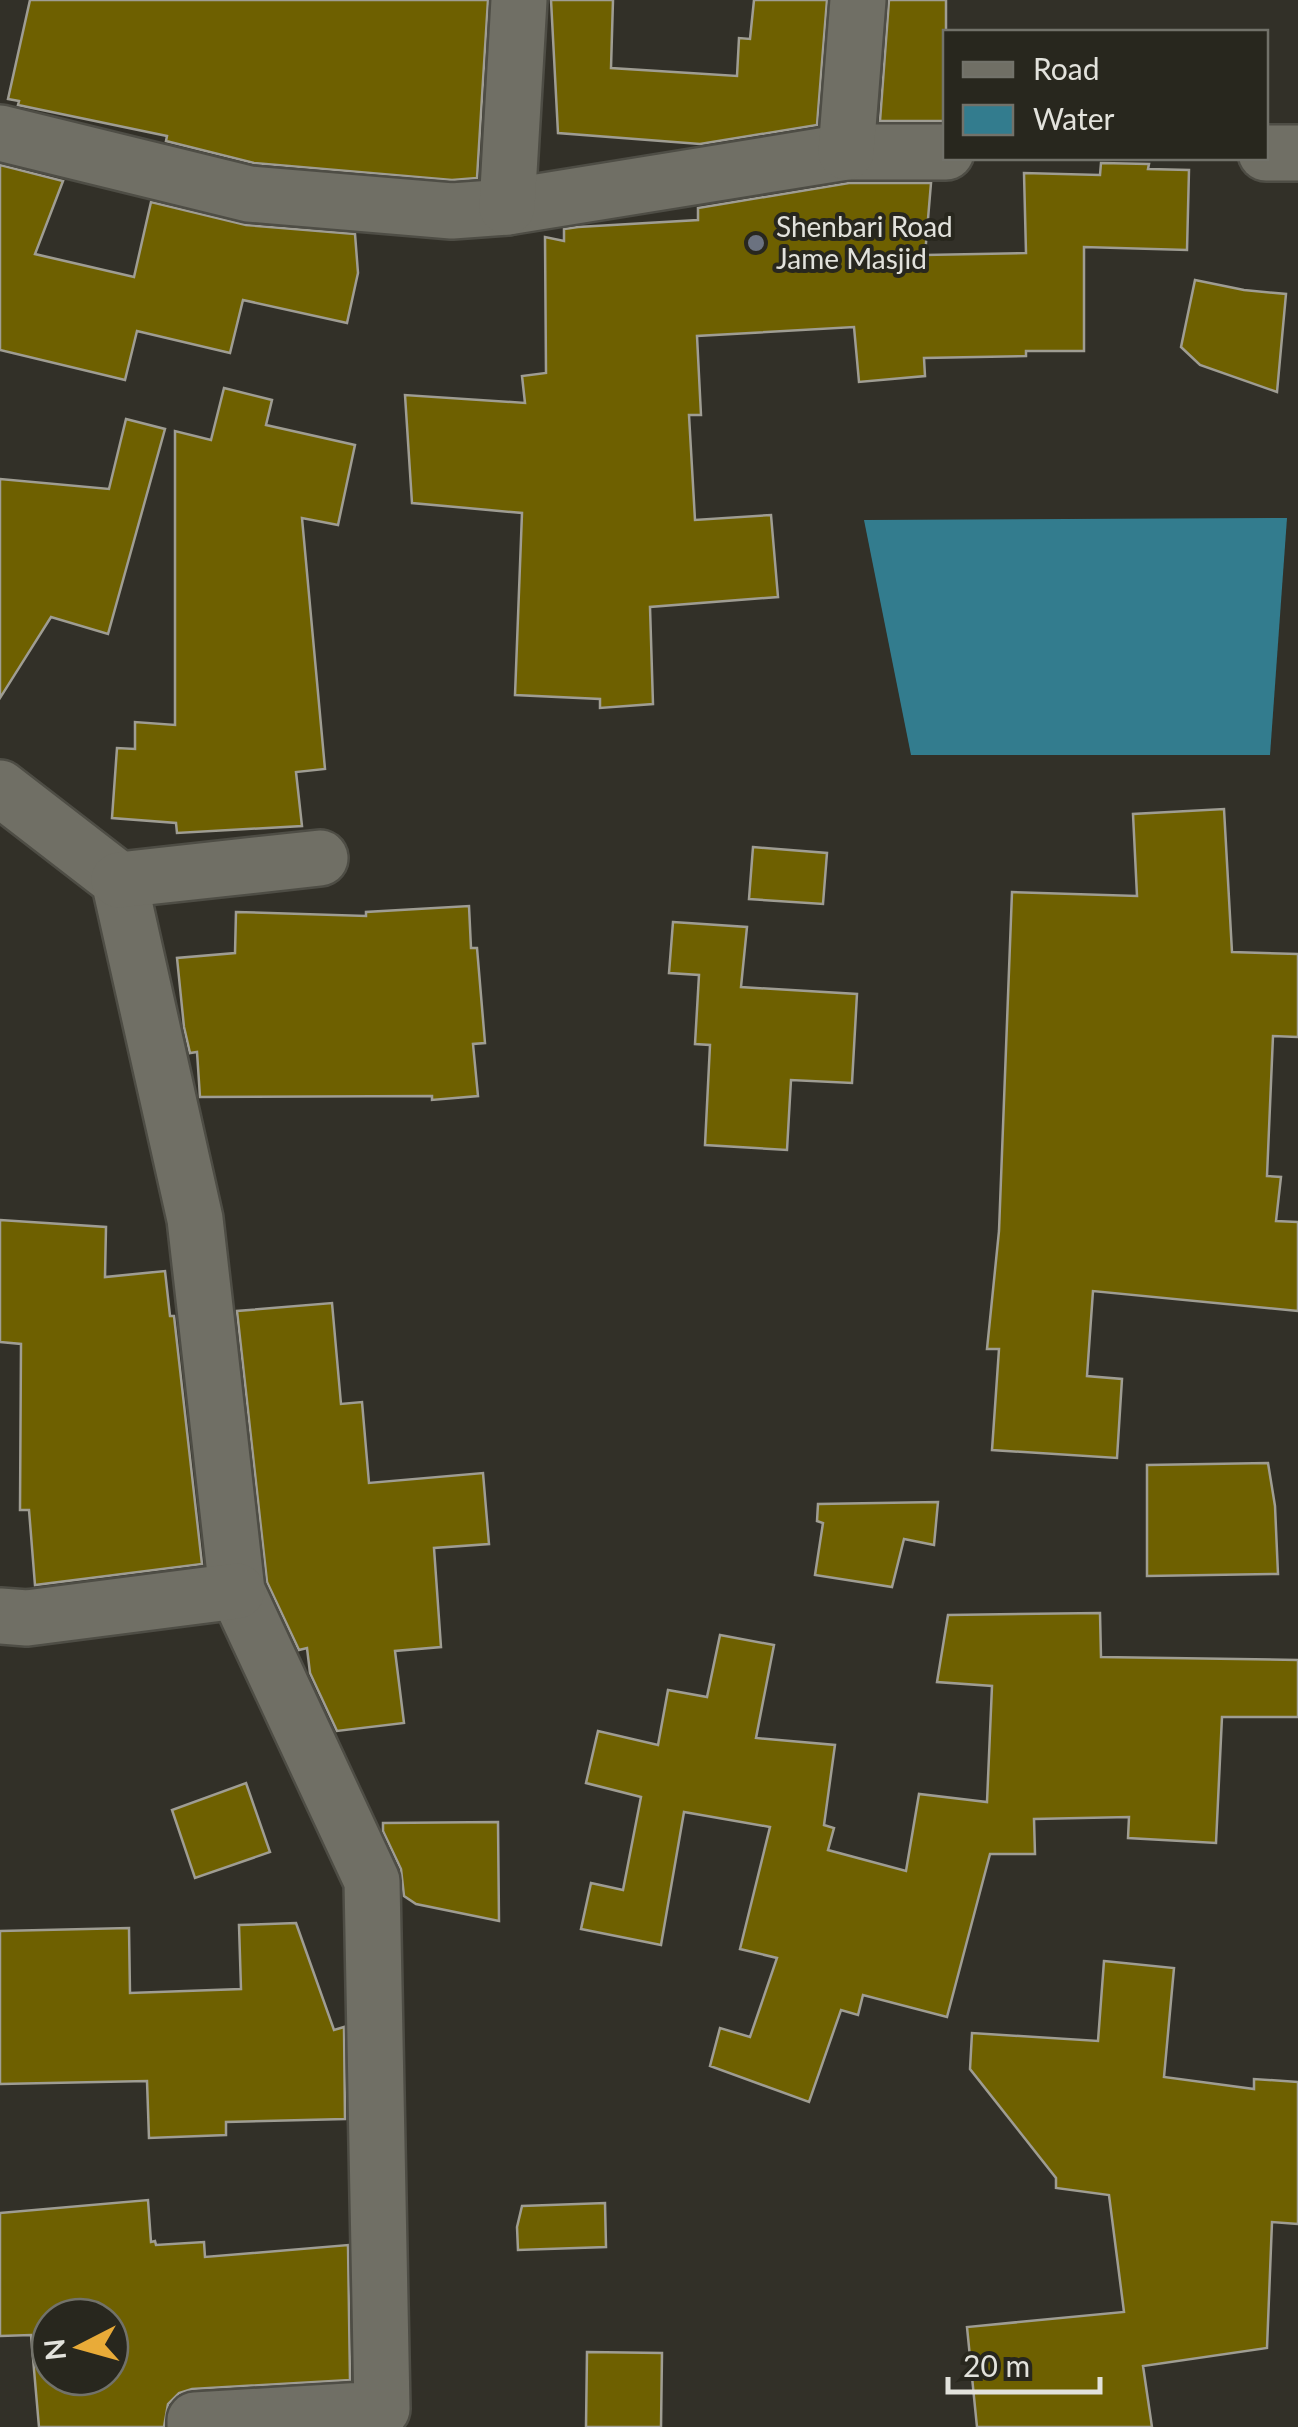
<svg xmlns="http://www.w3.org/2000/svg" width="1298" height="2427" viewBox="0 0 1298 2427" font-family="Lato,sans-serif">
  <rect width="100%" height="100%" fill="#323028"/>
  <!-- water -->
  <path fill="#337c8e" d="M1287,518L1270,755H911L864,520Z"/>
  <!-- building -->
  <g fill="#6e6000" stroke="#9f9d93" stroke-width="2.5" fill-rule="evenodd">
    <path d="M30,0H488L477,178L452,180L254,163L166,141L167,136L18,105L19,101L8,99Z"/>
    <path d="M551,0H613L611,68L737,76L739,38L750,39L754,0H827L817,125L700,144L558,133Z"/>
    <path d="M889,0H946V121H880Z"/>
    <path d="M1101,163L1149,164L1148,169L1189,170L1187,250L1084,247V351H1026V356L924,358L925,376L859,382L854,327L697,336L701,415H689L695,520L771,515L778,597L650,607L653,704L600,708V699L515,695L522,513L412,503L405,395L525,403L522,376L546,373L545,237L564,241V229L578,227L698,220V208L849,183H931L925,255L1026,253L1024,173L1100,175Z"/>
    <path d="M0,165L63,181L35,254L134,277L151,202L246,225L355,234L358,273L347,323L243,300L230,353L137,331L125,380L0,350Z"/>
    <path d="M1195,280L1244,290L1286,294L1277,392L1200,365L1181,347Z"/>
    <path d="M224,388L272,400L266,425L355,445L338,525L302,518L325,769L296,772L302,826L177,833L176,823L112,818L117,748L135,749V722L175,725V431L211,440Z"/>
    <path d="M126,419L165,429L108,634L51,617L0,698V479L109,489Z"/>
    <path d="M1224,809L1232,952L1298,954V1037L1273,1036L1267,1176L1281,1177L1276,1221L1298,1222V1311L1093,1291L1087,1376L1122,1379L1117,1458L992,1450L999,1349H987L999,1231L1012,892L1137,896L1133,814Z"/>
    <path d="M753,847L827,853L823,904L749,899Z"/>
    <path d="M469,906L471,948H477L485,1043L473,1044L478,1096L432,1100V1096L200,1097L197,1052L190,1053L184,1027L177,958L235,953L236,912L366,916V912Z"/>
    <path d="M673,922L747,927L741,987L857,994L852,1083L791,1080L787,1150L705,1145L710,1045L695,1044L699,975L669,973Z"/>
    <path d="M0,1220L106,1227L105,1277L165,1271L170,1316H174L202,1564L35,1585L29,1510H20L21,1344L0,1342Z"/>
    <path d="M332,1303L341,1404L362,1402L369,1483L483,1473L489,1544L434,1548L441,1647L395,1651L404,1723L337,1731L310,1673L307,1648L299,1650L267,1582L237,1311Z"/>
    <path d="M1268,1463L1275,1506L1278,1574L1147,1576V1465Z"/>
    <path d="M938,1502L934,1545L904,1539L892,1587L815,1575L823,1523L817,1521L818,1504Z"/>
    <path d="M1100,1613L1101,1657L1298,1660V1717H1222L1216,1843L1128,1838L1129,1817L1034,1819L1035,1854H990L947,2017L863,1995L858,2015L841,2010L809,2102L710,2066L720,2028L750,2037L777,1958L740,1949L770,1827L684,1812L661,1945L581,1929L591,1883L623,1890L641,1797L586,1783L598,1731L658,1745L668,1690L707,1697L720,1635L774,1645L756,1738L835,1745L824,1825L834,1828L828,1850L906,1871L919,1794L987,1802L992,1686L937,1682L948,1615Z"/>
    <path d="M246,1783L270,1852L195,1878L172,1810Z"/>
    <path d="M498,1822L499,1921L416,1904L404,1896L401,1869L383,1831V1823Z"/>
    <path d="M296,1923L334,2030L344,2027L345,2119L226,2122V2135L149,2138L147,2081L0,2084V1931L129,1928L130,1993L241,1989L239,1925Z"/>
    <path d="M1104,1961L1174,1968L1164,2077L1254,2089V2079L1298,2082V2224L1272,2222L1267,2348L1143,2366L1152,2427H977L967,2327L1124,2312L1109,2195L1056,2188V2178L970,2069L972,2033L1098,2041Z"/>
    <path d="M148,2200L151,2242L155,2241L156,2245L204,2242L205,2257L348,2245L350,2380L192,2389L179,2393L168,2404L164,2427H39L31,2335L0,2336V2213ZM50,2317H110V2377H50Z"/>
    <path d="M605,2203L606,2247L518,2250L517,2227L522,2206Z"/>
    <path d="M587,2352L662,2353L661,2427H586Z"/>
  </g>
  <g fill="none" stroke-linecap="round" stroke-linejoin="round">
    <!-- minor casing -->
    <g stroke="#4e4d45" stroke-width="60">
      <g id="minor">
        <path d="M0,133L249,194L452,211L507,207L846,152H946"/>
        <path d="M846,152L858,0"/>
        <path d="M1266,153H1298"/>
        <path d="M507,207L519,0"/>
        <path d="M0,788L119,880L195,1219L237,1591L372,1881L382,2409L195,2420V2427"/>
        <path d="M119,880L320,858"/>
        <path d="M0,1616L27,1618L237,1591"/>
      </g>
    </g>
    <!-- minor -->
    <use href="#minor" stroke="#706f65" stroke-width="55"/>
  </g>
  <!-- markers -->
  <circle fill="#6b7280" stroke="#28271e" stroke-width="4" cx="756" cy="243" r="10"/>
  <g text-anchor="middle" stroke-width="8" stroke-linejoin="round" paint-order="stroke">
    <!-- poi labels -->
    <g font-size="28" fill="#e2e2dc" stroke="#28271e" text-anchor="start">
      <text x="776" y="237">Shenbari Road<tspan x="776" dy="32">Jame Masjid</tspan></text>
    </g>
  </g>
  <!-- legend -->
  <rect x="943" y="30" width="325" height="130" fill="#28271e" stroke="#72726a" stroke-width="2.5"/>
  <rect x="963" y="62" width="50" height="15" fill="#706f65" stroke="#72726a" stroke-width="2.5"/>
  <text x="1033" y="80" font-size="30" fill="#e2e2dc">Road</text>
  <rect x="963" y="105" width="50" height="30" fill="#337c8e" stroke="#72726a" stroke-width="2.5"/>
  <text x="1033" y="130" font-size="30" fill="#e2e2dc">Water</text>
  <!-- north arrow -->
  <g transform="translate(80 2347) rotate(264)"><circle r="48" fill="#28271e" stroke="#72726a" stroke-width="2.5"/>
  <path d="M0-8L18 38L0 25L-18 38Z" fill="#e9ab38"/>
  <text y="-15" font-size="28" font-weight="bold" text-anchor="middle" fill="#e2e2dc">N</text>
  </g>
  <!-- scale -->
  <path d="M948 2377v15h152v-15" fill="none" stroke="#e2e2dc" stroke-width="5"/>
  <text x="963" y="2377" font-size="30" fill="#e2e2dc" stroke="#28271e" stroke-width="8" paint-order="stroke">20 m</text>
</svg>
